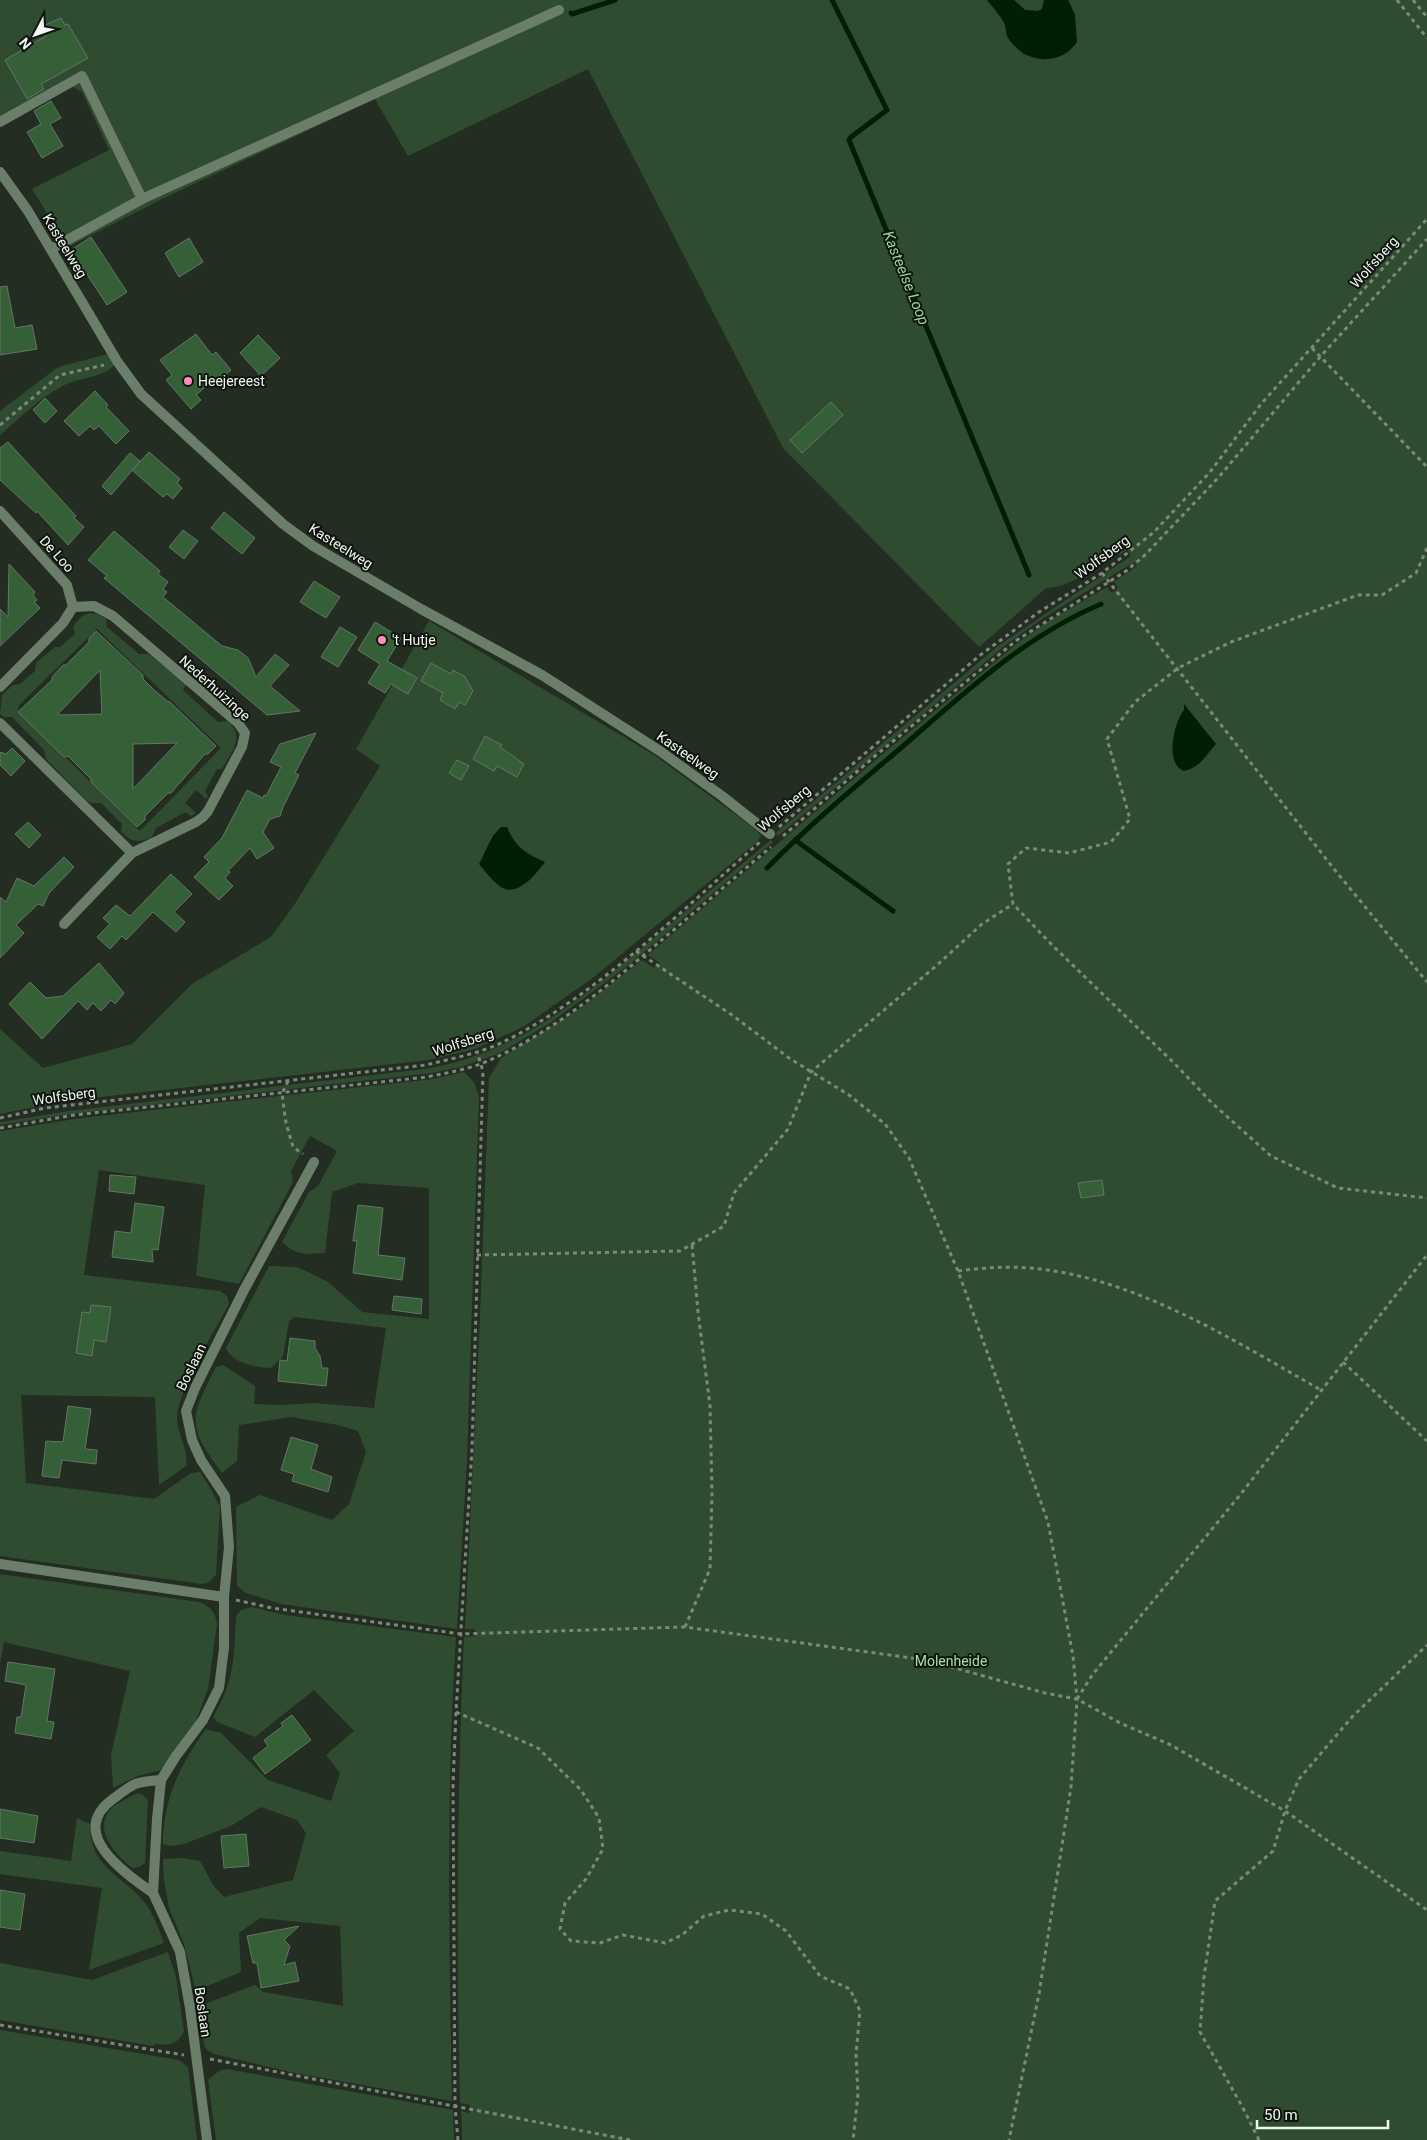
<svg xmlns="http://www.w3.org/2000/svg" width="1427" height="2140" viewBox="0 0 1427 2140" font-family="Roboto,sans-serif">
  <rect width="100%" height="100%" fill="#232d22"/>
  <!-- green -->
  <g fill="#304c30" fill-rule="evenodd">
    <path d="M0,0H987L1005,24L1007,36L1023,54L1044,60L1075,15L1068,0H1427V2140H462L461,2111L470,2113V2105L460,2103C456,1948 457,1793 464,1637L475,1636V1629H465L480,1315L489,1078L501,1058L582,1007L642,960L654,968L660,963L648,955L886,751L1019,642L1047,622L1107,587L1112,593L1118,588L1114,582L1137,566L1134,562L1042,619L1007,644L778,836L776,833L998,646L1131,556L1127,549L1120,555L1117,553C1096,566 1071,588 1046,588L979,647L783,448L588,69L408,156L375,99L164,198L68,247L32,189L109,150L82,92L71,86L0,126Z"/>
    <path d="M1014,0H1044L1045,1L1042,9L1038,11L1025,10Z"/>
    <path d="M108,354L114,366C99,379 78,377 61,387C38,399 19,419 0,435V411L58,367Z"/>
    <path d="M90,613L97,614L106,619L107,627L139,654H148L186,684L183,690L218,722L228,721C245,737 232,751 222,769H217L205,791L208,796L206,799L196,790L185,803L196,813L191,816L186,812L156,828L152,837C138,843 131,843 121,831L122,824L101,803H91L86,800L46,759L44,750L12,717H4L0,714L2,695L13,685L20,684L35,671L36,663L55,647H60L75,634L73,626L82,616ZM97,629L221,748L140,831L18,710L19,705Z"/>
    <path d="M429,621L654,755L751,826L761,835L757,842L594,977L523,1027L475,1049L429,1060L65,1101L0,1114V1029L43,1068L132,1044L192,984L271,937L296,902L380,766L356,749ZM501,827H507C514,847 527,854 545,862L483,855L493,836Z"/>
    <path d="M771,840L773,842L629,965L550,1023L500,1053L461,1067L432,1073L70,1114L0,1125V1122L7,1121L69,1111L424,1069C516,1055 585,996 654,938C693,905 732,872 771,840Z"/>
    <path d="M464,1072L474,1082L479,1096L467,1459L457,1629L281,1604L246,1593L237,1586L236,1507L260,1495L332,1520L349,1504L366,1452L358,1431L338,1425L291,1417L239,1425L237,1461L222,1473C187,1425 189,1419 216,1367L223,1365L255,1386L254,1404L281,1405L315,1403L374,1408L386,1328L295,1317L289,1321L283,1356L271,1368C257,1368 231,1363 226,1348L269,1266L296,1267L304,1270L328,1282L362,1312L429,1319V1188L358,1183L332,1192L325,1253C305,1254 297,1256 282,1242L309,1192L318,1186L337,1151L310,1136L291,1171L293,1182L239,1284L196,1276L205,1185L99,1170L84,1275L220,1291L227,1296L229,1304C214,1332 179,1388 177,1417C177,1435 189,1449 186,1466L159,1485L155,1397L21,1395L26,1483L154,1499L191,1473L200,1472L212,1491L220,1507L216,1575L208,1583L201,1584L0,1556V1131L81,1118L433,1079Z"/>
    <path d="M0,1574L199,1602C211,1607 215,1611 217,1624L208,1689L192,1732L182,1749L161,1770L138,1776L113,1788L111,1755L130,1671L4,1642L0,1664Z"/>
    <path d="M252,1607L285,1615L456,1637C446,1792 449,1947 452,2101L295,2073L214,2054L207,2050L204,2045L199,2008L210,2002L255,1985L263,1992L343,2006L340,1926L260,1918L239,1933L241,1972L196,1991L184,1944L169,1908L164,1881L163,1859L182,1858L200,1861L213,1885L224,1897L293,1880L306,1833L297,1820L261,1807L231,1826L184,1844L170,1846L163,1844C162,1838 164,1831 164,1825C168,1789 185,1758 206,1729L221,1733L268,1780L331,1801L340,1773L326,1755L354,1731L314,1690L255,1737L217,1722L213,1717C235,1680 234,1658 236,1616L241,1610Z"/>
    <path d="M138,1793L143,1795L148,1801L145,1863L139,1867L133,1868C115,1855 90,1827 114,1806C121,1801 130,1797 138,1793Z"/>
    <path d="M77,1818L90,1824C90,1870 123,1874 146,1904C154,1916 159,1929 164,1943L89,1970L102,1888L0,1874V1851L71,1861Z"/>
    <path d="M168,1952L176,1977L184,2031C178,2046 167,2045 154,2044L153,2046L0,2020V1963L92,1980Z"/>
    <path d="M0,2030L179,2060L188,2067L197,2140H0Z"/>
    <path d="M227,2069L453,2110L454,2140H216L208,2080L219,2071Z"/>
  </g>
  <!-- water -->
  <g fill="#011f03">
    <path d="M987,0H1014L1025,10L1038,11L1042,9L1044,0H1068L1075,15L1077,42C1060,68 1022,63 1007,36C1006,33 1006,29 1005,25C1002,16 993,7 987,0Z"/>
    <path d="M1184,704L1216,744C1206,755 1201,767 1184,771C1164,764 1174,722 1184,710Z"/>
    <path d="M501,827H507C514,846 527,855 545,862C535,875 516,900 498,885C491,879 485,871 479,864L493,836Z"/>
  </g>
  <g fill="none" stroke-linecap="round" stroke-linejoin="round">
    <!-- stream -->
    <g stroke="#011f03" stroke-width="5">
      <path d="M832,0L887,110L851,137L849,140L1029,575"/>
      <path d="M571,13L572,14L615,0"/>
      <path d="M795,840L893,911"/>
      <path d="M767,868C809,825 856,786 902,747C964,693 1025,636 1101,604"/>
    </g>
  </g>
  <!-- building -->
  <g fill="#355f36" stroke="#677467" fill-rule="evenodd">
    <path d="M61,18L65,25L68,24L88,58L41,84L44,89L27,99L5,60L46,36L41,27Z"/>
    <path d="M51,101L61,118L50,124L63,146L42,158L27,132L41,124L34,111Z"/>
    <path d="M91,237L127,292L107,305L71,250Z"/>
    <path d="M189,238L203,262L179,277L165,253Z"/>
    <path d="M7,286L15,328L32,325L37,349L0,355V287Z"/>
    <path d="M196,334L212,355L216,352L231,370L220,379L217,377L196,395L201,400L191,409L166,380L172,375L160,360Z"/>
    <path d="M258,335L280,358L261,376L240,353Z"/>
    <path d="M95,391L108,405L106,407L129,431L116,444L99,426L94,430L90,426L79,436L64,421Z"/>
    <path d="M45,398L57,411L45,423L33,410Z"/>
    <path d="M831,402L843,415L802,453L790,440Z"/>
    <path d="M8,442L76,516L74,518L84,527L68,545L37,511L36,513L0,480V448Z"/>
    <path d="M149,452L180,479L177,483L182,488L173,499L167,494L163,497L132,470Z"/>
    <path d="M130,453L140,461L111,495L102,486Z"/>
    <path d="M224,512L255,538L242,554L211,528Z"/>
    <path d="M183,530L198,541L184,559L169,547Z"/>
    <path d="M114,531L160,571L158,574L168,582L163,589L167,592L163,597L222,646L238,650L248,658L256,677L275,654L289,665L270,686L300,711L267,715L104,578L107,576L88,560Z"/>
    <path d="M9,564L35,592L33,595L37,600L34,602L40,608L0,646V609L8,617Z"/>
    <path d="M314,581L340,597L326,618L300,602Z"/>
    <path d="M375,622L401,638L387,661L417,678L408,694L391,684L385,693L368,683L380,664L358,650Z"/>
    <path d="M340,627L357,637L338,667L321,657Z"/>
    <path d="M96,631L143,675V679L154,690L167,701L170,702L216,746L208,754H205L171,793H168L145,816V820L137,827L91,782V779L68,756L64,757L18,712L52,680V677L63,665H66L89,642V638ZM100,670L102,714L57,715L79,692ZM177,743L133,789V744Z"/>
    <path d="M431,663L451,674L453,670L465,677L473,691L465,705L459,702L455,709L440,700L443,693L421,681Z"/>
    <path d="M316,733L295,773L299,775L283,807L280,816L270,819L263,832L274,848L257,859L250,848L228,871L230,872L225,878L233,886L219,900L194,877L209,862L204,857L222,838L247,790L263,798L264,795L266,796L281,767L270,762L280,744Z"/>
    <path d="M485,736L502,745L500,747L524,764L517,777L497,766L494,771L473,759Z"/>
    <path d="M12,748L25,761L11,776L0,765V752L6,754Z"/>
    <path d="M457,760L469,766L461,780L449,773Z"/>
    <path d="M28,822L41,835L29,848L15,834Z"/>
    <path d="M64,857L74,867L49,893L43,906L38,904L16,925L24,933L0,958V897L6,902L17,878L34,886Z"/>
    <path d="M171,874L192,894L174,912L185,922L176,932L153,912L126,940L122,936L110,949L97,937L110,924L103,918L116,905L130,916Z"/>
    <path d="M99,963L124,993L115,1004L111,1000L101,1011L93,1003L87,1010L78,1001L42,1039L9,1004L30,982L46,998L63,996Z"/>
    <path d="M110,1175L136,1177L134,1194L109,1191Z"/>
    <path d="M1102,1180L1104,1195L1081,1198L1078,1183Z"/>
    <path d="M135,1203L164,1207L158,1250L152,1249L153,1262L112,1257L115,1231L131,1233Z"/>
    <path d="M358,1205L383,1208L378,1255L405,1258L402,1280L353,1273L357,1241H353Z"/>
    <path d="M394,1296L422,1299L421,1314L392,1310Z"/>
    <path d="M91,1305L111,1307L106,1342L94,1340L92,1356L76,1353L82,1312L90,1313Z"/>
    <path d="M290,1338L315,1341V1348L320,1356L322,1368H328L326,1386L278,1381L280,1360L287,1361Z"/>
    <path d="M68,1406L91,1409L85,1449L97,1450L96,1464L62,1460L59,1478L42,1476L46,1441L63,1442Z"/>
    <path d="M291,1437L318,1445L311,1469L332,1477L328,1492L292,1481L294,1474L281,1470Z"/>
    <path d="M8,1662L55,1669L47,1721L54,1722L51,1739L15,1733L17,1717H21L26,1685L5,1681Z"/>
    <path d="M292,1715L311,1740L265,1774L253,1758L268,1746L264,1740L283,1726L281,1723Z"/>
    <path d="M0,1809L38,1816L34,1843L0,1838Z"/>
    <path d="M246,1834L249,1866L224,1868L221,1836Z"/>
    <path d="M0,1890L25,1894L20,1930L0,1927Z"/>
    <path d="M299,1926L284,1940L290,1946L284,1965L295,1962L299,1981L261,1988L257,1963H253L247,1936Z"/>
  </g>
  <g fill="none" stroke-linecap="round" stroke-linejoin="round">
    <!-- path -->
    <g stroke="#7e877e" stroke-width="3" stroke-dasharray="4 4" stroke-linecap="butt">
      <path d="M1397,0L1427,38"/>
      <path d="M1413,0L1427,17"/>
      <path d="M1312,348L1427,467"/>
      <path d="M0,425L60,375L104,365"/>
      <path d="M1427,548L1416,573L1382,595H1358L1231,642L1178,668L1135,702L1107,739L1130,819L1111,842L1069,853L1026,848L1008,864L1013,904L1053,946L1177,1066L1212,1103L1271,1156L1338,1188L1427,1198"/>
      <path d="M1102,573L1334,869L1427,982"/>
      <path d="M779,827L979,656L1039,612L1102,573L1154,532L1210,472L1261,404L1427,219"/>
      <path d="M783,836L875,756L1017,640L1126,571L1144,556L1218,478L1320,357L1427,239"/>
      <path d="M636,951L732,1015L789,1058L849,1095L885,1124L909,1158L958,1271L1048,1522L1073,1656L1077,1699L1071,1787L1039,1994L1009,2140"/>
      <path d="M288,1081L282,1094L286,1123L293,1147L303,1154"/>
      <path d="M0,1118L45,1108L426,1065C450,1059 476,1054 499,1044C593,999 682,910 760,842"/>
      <path d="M0,1128L74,1115L427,1077C446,1073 465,1070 483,1063C550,1035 609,985 664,938C700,908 735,877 771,847"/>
      <path d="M477,1255L680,1251L724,1226L734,1193L788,1129L811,1072L936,966L982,924L1013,904"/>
      <path d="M958,1271C982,1268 1005,1266 1030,1268C1135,1277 1231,1339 1321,1390"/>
      <path d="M1343,1362L1427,1441"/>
      <path d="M236,1600L272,1608L461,1634L685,1627L926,1660L1045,1693L1077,1699L1120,1723L1171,1745L1285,1811L1427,1910"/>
      <path d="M685,1627L710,1569L712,1493L710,1406L698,1312L692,1244"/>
      <path d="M1077,1699L1093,1674L1240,1495L1427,1255"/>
      <path d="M456,1712L538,1748L581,1790L599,1818L603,1849L586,1879L565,1903L560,1929L571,1941L600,1943L623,1935L665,1943L682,1935L704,1916L729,1910L762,1914L786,1931L820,1976L850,1989L860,2011L856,2054L858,2094L853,2140"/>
      <path d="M0,2025L184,2055"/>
      <path d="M210,2059L630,2140"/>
      <path d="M458,2140L455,2106L453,1785L456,1712L472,1448L483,1071L477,1052"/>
      <path d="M1259,2140L1243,2108L1200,2032L1204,1977L1215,1901L1273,1851L1285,1811L1299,1779L1352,1717L1427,1645"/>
    </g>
    <!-- lane -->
    <g stroke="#6b7e6a" stroke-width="10">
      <path d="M0,122L82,76L142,199L51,249"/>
      <path d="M142,199L559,10"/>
    </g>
    <!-- street -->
    <g stroke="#6b7e6a" stroke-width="10">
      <path d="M0,172L28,211L117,361L141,394L283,524L313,546L421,609L542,675L660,751L722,796L770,834"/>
      <path d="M0,511L67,585L73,607L63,623L0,687"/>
      <path d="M0,723L132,853L196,822L203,817L208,811L242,747L245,733L238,723L113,616L94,606L73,607"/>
      <path d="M64,924L132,853"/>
      <path d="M0,1564L224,1597"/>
      <path d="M153,1893C125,1873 66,1833 113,1799C134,1783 134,1782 161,1780"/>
      <path d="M207,2140L190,2008L180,1952L153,1893L157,1819L161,1780L176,1756L203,1720L219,1688L224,1648V1597L229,1547L225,1496L201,1460L192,1440L186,1411L195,1388L244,1290L314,1162"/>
    </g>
  </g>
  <!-- markers -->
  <g fill="#fe8ebd" stroke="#0f140f" stroke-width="2">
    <circle cx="188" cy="381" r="5"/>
    <circle cx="382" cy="640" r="5"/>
  </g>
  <g text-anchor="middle" stroke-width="4" stroke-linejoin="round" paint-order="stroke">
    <!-- street labels -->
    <g font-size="14" fill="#eff7ef" stroke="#0f140f">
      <text transform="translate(65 246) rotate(59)" y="5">Kasteelweg</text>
      <text transform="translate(1374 262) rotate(-48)" y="5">Wolfsberg</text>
      <text transform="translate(341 546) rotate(32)" y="5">Kasteelweg</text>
      <text transform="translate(57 554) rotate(48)" y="5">De Loo</text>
      <text transform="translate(1102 557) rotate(-36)" y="5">Wolfsberg</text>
      <text transform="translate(215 688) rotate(42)" y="5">Nederhuizinge</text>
      <text transform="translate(688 755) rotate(35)" y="5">Kasteelweg</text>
      <text transform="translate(784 808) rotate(-40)" y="5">Wolfsberg</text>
      <text transform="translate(463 1042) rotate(-18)" y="5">Wolfsberg</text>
      <text transform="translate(64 1096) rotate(-8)" y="5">Wolfsberg</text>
      <text transform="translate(191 1367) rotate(-64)" y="5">Boslaan</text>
      <text transform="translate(203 2012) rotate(82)" y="5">Boslaan</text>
    </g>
    <!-- poi labels -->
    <g font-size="14" fill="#eff7ef" stroke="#0f140f" text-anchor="start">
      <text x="198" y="386">Heejereest</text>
      <text x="392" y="645">'t Hutje</text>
    </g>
    <!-- park labels -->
    <g font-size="14" fill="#a1e2a0" stroke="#0f140f">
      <text x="951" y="1666">Molenheide</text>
    </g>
    <!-- water labels -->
    <g font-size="15" font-style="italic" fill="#96d695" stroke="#0f140f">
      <text transform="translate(906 278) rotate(68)" y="5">Kasteelse Loop</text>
    </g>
  </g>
  <!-- north arrow -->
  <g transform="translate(35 35) rotate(229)" stroke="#0f140f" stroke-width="4" paint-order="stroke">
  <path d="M0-4L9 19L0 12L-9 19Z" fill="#eff7ef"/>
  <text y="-8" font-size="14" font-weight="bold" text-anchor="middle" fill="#eff7ef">N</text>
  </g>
  <!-- scale -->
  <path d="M1257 2120v8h131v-8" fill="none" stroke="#eff7ef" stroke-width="2.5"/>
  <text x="1264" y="2120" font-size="15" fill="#eff7ef" stroke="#0f140f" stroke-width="4" paint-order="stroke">50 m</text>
</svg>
